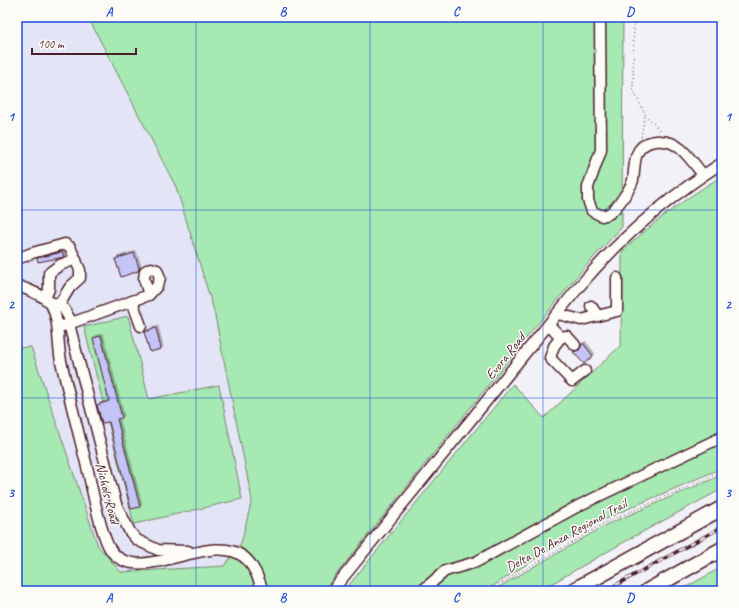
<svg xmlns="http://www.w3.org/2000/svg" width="739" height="608" viewBox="0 0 739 608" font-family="Caveat,sans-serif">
  <defs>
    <filter id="shadow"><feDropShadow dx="2" dy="-2" stdDeviation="0" flood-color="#0004"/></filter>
  </defs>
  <rect width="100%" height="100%" fill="#f2f1f7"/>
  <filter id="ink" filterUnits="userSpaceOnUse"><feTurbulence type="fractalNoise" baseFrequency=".025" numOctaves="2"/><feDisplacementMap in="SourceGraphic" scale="8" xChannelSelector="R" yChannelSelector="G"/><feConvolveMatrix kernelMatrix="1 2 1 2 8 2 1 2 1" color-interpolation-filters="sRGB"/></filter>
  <g filter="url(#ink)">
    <!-- built -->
    <path fill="#e4e4f7" d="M17,17H88L176,187L214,311L252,500L241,543L224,566L121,573L98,546L31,347L17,348Z"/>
    <!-- green -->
    <g fill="#a6e9b2" stroke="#78846e">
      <path d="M88,17H623L622,227L583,269L532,331L323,591H268L253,560L239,546L241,543L252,500L214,311L176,187Z"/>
      <path d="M722,176V468L616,514L546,552L485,591H344L513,384L544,418L621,345L622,252C653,222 686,198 722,176Z"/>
      <path d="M128,316L149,399L219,385L242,499L134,524L84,327Z"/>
      <path d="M31,347L98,546L121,572L224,566L232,556C248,566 252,573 259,591H17V348Z"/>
      <path d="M722,475V489L633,537L539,591H492L608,524Z"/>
      <path d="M722,567V591H679Z"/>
    </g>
    <!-- building -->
    <g fill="#c4c4f6" stroke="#4a1f2b" filter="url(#shadow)">
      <path d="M62,252L64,257L38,262L37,258Z"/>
      <path d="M134,253L139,268L138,271L121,277L115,259Z"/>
      <path d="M156,328L161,349L150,352L144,332Z"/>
      <path d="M101,336L122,418L117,419L140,507L131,509L109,422L102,423L97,405L109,401L93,338Z"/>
      <path d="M583,343L593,356L584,364L573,352L579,350Z"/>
    </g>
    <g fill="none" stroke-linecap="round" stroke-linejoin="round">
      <!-- minor casing -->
      <g stroke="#4a1f2b" stroke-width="13">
        <g id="minor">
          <path d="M600,17L601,150L588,187V200L592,211L602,216C604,215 608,215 610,213C617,208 631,188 633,180C635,170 633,159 639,150C649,137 670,139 681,149C689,156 696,166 703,175"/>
          <path d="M17,259L32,253L65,244L70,247L80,270V278L70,287L59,305"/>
          <path d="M17,285C27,290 45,295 51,304C60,321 57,343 61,361C69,396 78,431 87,467C93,492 97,519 107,543C129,595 209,528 244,557C254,565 259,580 263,591"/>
          <path d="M45,299L49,289V273L60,265L76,259"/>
          <path d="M132,301L141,326"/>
          <path d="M54,303L64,309L72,323"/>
          <path d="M591,306L598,316"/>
          <path d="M558,314L581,320L617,311V278"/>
          <path d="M69,324L116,504L130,532L137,540L158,550L188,551"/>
          <path d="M549,325L561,337L567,336L575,345"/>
          <path d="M63,326L149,295L157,286L160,278L157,270L151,268L145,271L144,279L149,295"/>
          <path d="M561,337L554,346L550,358L572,381L585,371"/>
          <path d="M332,591L578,288C620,238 667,198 722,163"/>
          <path d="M422,591L445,571L476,562L580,505L722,437"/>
        </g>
      </g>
      <!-- highway casing -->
      <g stroke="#4a1f2b" stroke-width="17">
        <g id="highway">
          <path d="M572,591L722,508"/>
          <path d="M647,591L722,549"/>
        </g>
      </g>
      <!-- path -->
      <g stroke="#4a1f2b" stroke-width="1" stroke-dasharray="1 3" stroke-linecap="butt">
        <path d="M634,17L633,89L645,114L661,132"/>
        <path d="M641,137L645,115"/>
        <path d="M488,591L607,522L722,472"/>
      </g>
      <!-- minor -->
      <use href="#minor" stroke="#fdfcf7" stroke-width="10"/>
      <!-- highway -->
      <use href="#highway" stroke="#fdfcf7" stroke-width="14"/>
      <!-- rail casing -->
      <g stroke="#4a1f2b" stroke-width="3.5">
        <path id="rail" d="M605,591L722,527"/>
      </g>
      <!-- rail -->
      <use href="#rail" stroke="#fdfcf7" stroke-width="2" stroke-dasharray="6" stroke-linecap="butt"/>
    </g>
  </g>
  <!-- grid -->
  <path fill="none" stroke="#1d4ed8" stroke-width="1" stroke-opacity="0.55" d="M196,17V591M370,17V591M543,17V591M17,210H722M17,398H722"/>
  <g text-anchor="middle" stroke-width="3" stroke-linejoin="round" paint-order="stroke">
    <!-- street labels -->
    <g font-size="14" fill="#4a1f2b" stroke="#fdfcf7">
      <text transform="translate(505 356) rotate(-51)" y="5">Evora Road</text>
      <text transform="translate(108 493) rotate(76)" y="5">Nichols Road</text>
      <text transform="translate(566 535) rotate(-29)" y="5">Delta De Anza Regional Trail</text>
    </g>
  </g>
  <!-- margin -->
  <rect width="739" height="608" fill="none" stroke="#fdfcf7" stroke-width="44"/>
  <!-- scale -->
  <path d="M32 48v6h104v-6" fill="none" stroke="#4a1f2b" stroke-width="2"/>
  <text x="38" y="48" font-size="12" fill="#4a1f2b" stroke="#fdfcf7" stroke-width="3" paint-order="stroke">100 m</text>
  <rect x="22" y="22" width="695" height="564" fill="none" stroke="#1d4ed8" stroke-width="1.5"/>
  <g font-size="13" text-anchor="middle" font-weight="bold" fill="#1d4ed8">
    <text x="109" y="16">A</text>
    <text x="283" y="16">B</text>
    <text x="456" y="16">C</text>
    <text x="630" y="16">D</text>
    <text x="11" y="121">1</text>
    <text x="728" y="121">1</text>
    <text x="11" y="309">2</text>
    <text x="728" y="309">2</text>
    <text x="11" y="497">3</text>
    <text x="728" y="497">3</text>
    <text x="109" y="602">A</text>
    <text x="283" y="602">B</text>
    <text x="456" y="602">C</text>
    <text x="630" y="602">D</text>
  </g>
</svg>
